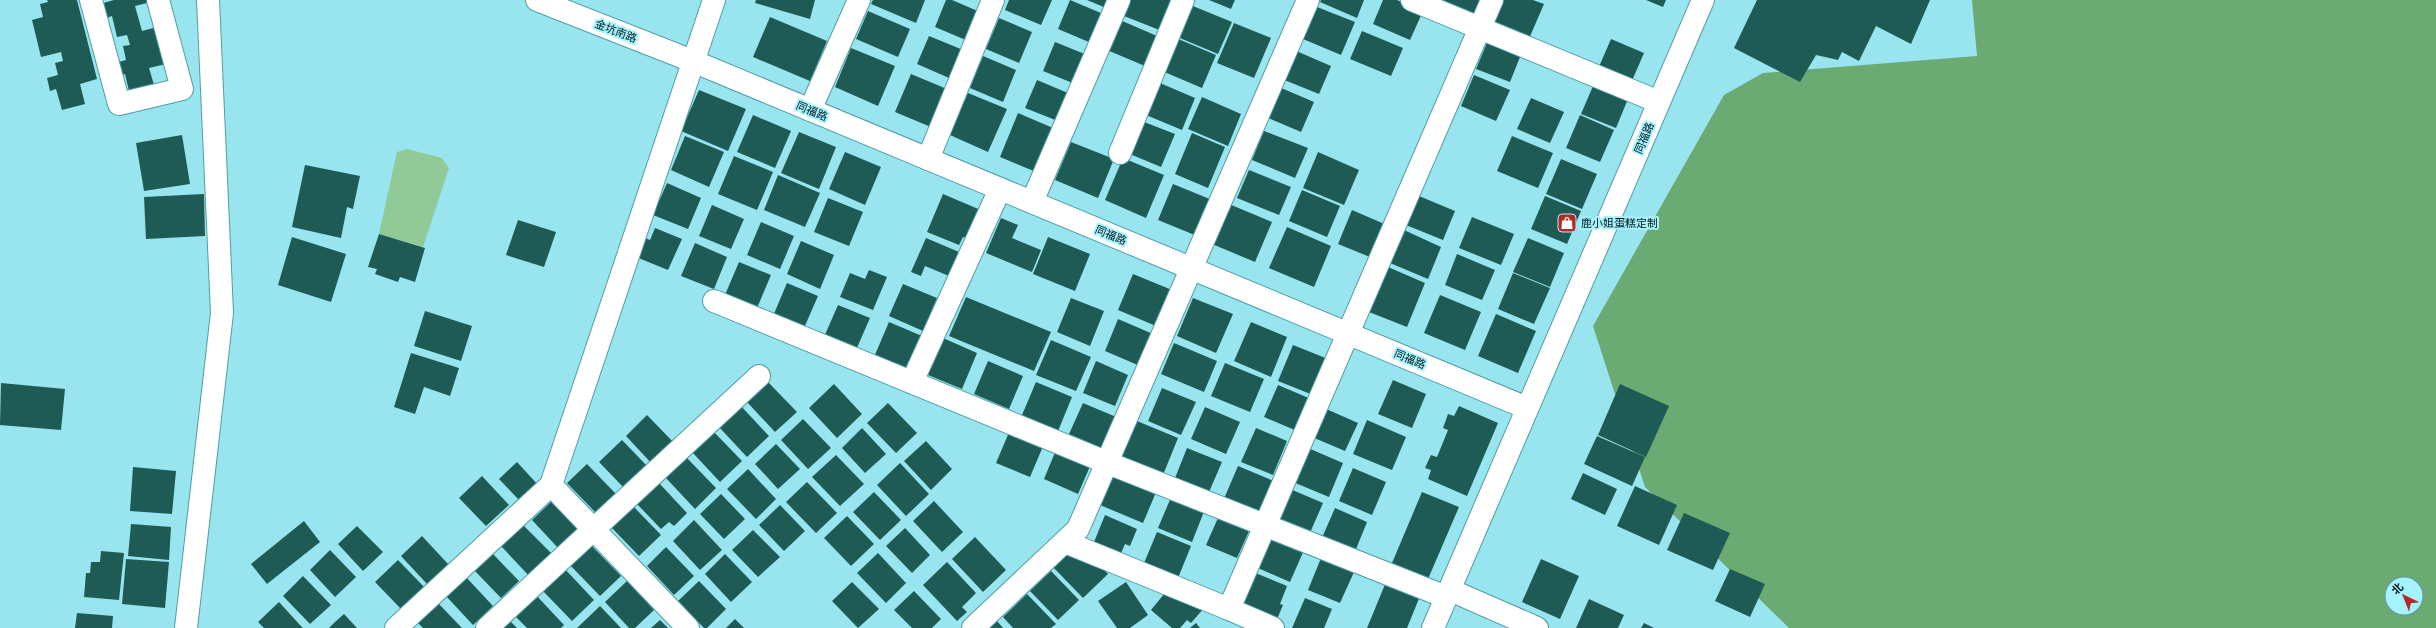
<svg xmlns="http://www.w3.org/2000/svg" width="2436" height="628" viewBox="0 0 2436 628" font-family="Commissioner,'Noto Sans SC',sans-serif">
  <rect width="100%" height="100%" fill="#98e5f0"/>
  <!-- green -->
  <path fill="#91c997" d="M407,149L442,158L449,168L423,247L379,234L397,152Z"/>
  <!-- forest -->
  <path fill="#6baa73" fill-rule="evenodd" d="M1972,0H2436V628H1789L1645,487L1593,326L1724,95L1763,73L1977,56ZM2392,584H2416V608H2392Z"/>
  <!-- building -->
  <g fill="#1f5b55">
    <path d="M47,0H77L97,79L80,84L85,104L62,110L56,89L50,91L47,78L58,75L55,63L63,61L61,52L41,57L32,20L43,17L40,4L48,2Z"/>
    <path d="M114,0H150L151,2L135,6L142,31L157,27L166,64L149,68L155,88L130,95L125,74L118,76L115,63L126,60L123,46L130,45L127,35L117,37L112,16L104,19L100,4Z"/>
    <path d="M756,0H815L810,19L755,3Z"/>
    <path d="M873,0H925L916,23L871,4Z"/>
    <path d="M946,0H952L980,12L968,41L935,27Z"/>
    <path d="M1009,0H1052L1041,25L1005,10Z"/>
    <path d="M1070,0L1108,16L1096,45L1058,29Z"/>
    <path d="M1087,0H1110L1106,8Z"/>
    <path d="M1131,0H1179L1167,33L1124,16Z"/>
    <path d="M1209,0H1235L1231,9Z"/>
    <path d="M1321,0H1364L1357,18L1320,2Z"/>
    <path d="M1383,0H1397L1423,11L1410,40L1373,24Z"/>
    <path d="M1439,0H1481L1474,18Z"/>
    <path d="M1497,0H1533L1544,4L1528,41L1487,24Z"/>
    <path d="M1646,0H1666L1663,7Z"/>
    <path d="M1757,0H1930L1911,44L1876,26L1859,61L1842,52L1838,60L1816,55L1800,82L1734,48Z"/>
    <path d="M1188,4L1232,22L1218,54L1175,36Z"/>
    <path d="M1317,7L1355,22L1341,55L1303,39Z"/>
    <path d="M868,11L910,29L898,57L856,39Z"/>
    <path d="M770,17L827,41L810,81L753,57Z"/>
    <path d="M999,18L1032,32L1019,63L986,49Z"/>
    <path d="M1120,20L1164,39L1152,69L1107,50Z"/>
    <path d="M1234,23L1271,38L1254,78L1217,63Z"/>
    <path d="M1362,31L1403,48L1391,76L1350,59Z"/>
    <path d="M929,36L968,52L956,81L917,64Z"/>
    <path d="M1176,38L1216,55L1202,88L1162,71Z"/>
    <path d="M1489,38L1522,52L1510,82L1476,69Z"/>
    <path d="M1611,39L1644,53L1631,83L1598,69Z"/>
    <path d="M1055,42L1092,57L1080,86L1043,71Z"/>
    <path d="M851,48L895,66L878,106L835,87Z"/>
    <path d="M1294,50L1331,66L1319,94L1282,79Z"/>
    <path d="M983,56L1016,70L1003,102L970,88Z"/>
    <path d="M911,74L954,92L938,130L895,112Z"/>
    <path d="M1474,75L1510,90L1496,121L1461,106Z"/>
    <path d="M1596,79L1630,94L1616,128L1581,114Z"/>
    <path d="M1037,80L1075,96L1063,123L1025,108Z"/>
    <path d="M1160,83L1195,98L1182,130L1146,115Z"/>
    <path d="M1279,87L1314,102L1301,132L1266,117Z"/>
    <path d="M699,90L746,109L728,151L681,131Z"/>
    <path d="M968,93L1007,109L988,152L950,135Z"/>
    <path d="M1202,97L1241,114L1228,146L1188,129Z"/>
    <path d="M1531,98L1564,112L1550,143L1517,129Z"/>
    <path d="M1018,113L1060,131L1041,174L1000,157Z"/>
    <path d="M753,115L791,131L775,168L737,152Z"/>
    <path d="M1580,115L1614,130L1600,162L1566,148Z"/>
    <path d="M1139,120L1175,134L1161,167L1125,152Z"/>
    <path d="M1264,131L1308,148L1295,178L1252,160Z"/>
    <path d="M799,132L836,147L819,189L781,173Z"/>
    <path d="M1192,133L1225,147L1208,188L1175,174Z"/>
    <path d="M182,135L190,184L144,191L136,143Z"/>
    <path d="M685,136L724,152L709,187L671,170Z"/>
    <path d="M1512,136L1553,153L1538,188L1497,171Z"/>
    <path d="M1071,142L1114,159L1098,198L1055,180Z"/>
    <path d="M845,152L881,167L865,205L829,189Z"/>
    <path d="M1318,152L1359,170L1344,205L1303,188Z"/>
    <path d="M734,156L773,172L757,210L718,194Z"/>
    <path d="M1123,158L1164,175L1146,218L1105,200Z"/>
    <path d="M1561,159L1597,174L1582,209L1546,194Z"/>
    <path d="M305,165L360,176L353,209L347,207L341,238L292,227Z"/>
    <path d="M1249,170L1291,187L1279,215L1237,198Z"/>
    <path d="M778,175L820,193L805,227L764,210Z"/>
    <path d="M667,183L701,198L688,229L653,215Z"/>
    <path d="M1173,184L1217,202L1202,238L1158,220Z"/>
    <path d="M1302,190L1340,206L1327,237L1289,221Z"/>
    <path d="M204,194L205,236L146,239L144,197Z"/>
    <path d="M943,194L983,211L971,240L963,237L959,245L927,232Z"/>
    <path d="M1419,196L1455,211L1443,240L1406,225Z"/>
    <path d="M1545,196L1581,211L1567,244L1531,229Z"/>
    <path d="M828,198L863,212L849,246L814,232Z"/>
    <path d="M1229,204L1272,222L1255,262L1212,244Z"/>
    <path d="M712,205L744,219L731,249L699,236Z"/>
    <path d="M1352,210L1389,226L1370,257L1338,244Z"/>
    <path d="M1472,217L1514,234L1501,265L1459,248Z"/>
    <path d="M1001,218L1018,225L1012,238L1041,250L1032,272L986,253Z"/>
    <path d="M518,220L556,232L544,267L506,255Z"/>
    <path d="M761,222L794,236L780,269L747,255Z"/>
    <path d="M1287,227L1331,246L1314,287L1269,268Z"/>
    <path d="M655,228L682,239L668,270L636,257L645,238L650,240Z"/>
    <path d="M1404,230L1441,247L1428,279L1390,263Z"/>
    <path d="M379,234L425,248L415,282L400,277L398,282L375,274L377,269L368,267Z"/>
    <path d="M292,237L346,254L331,302L278,285Z"/>
    <path d="M1048,237L1090,254L1075,291L1033,274Z"/>
    <path d="M926,238L959,252L949,276L925,266L921,276L911,272Z"/>
    <path d="M1528,238L1564,253L1550,287L1513,272Z"/>
    <path d="M801,241L834,255L820,289L787,274Z"/>
    <path d="M695,243L727,257L714,289L681,276Z"/>
    <path d="M1457,254L1495,270L1482,300L1445,285Z"/>
    <path d="M739,262L771,275L757,308L725,295Z"/>
    <path d="M1388,267L1425,283L1407,327L1369,312Z"/>
    <path d="M869,270L887,277L873,310L840,297L850,273L865,279Z"/>
    <path d="M1513,273L1550,288L1534,324L1498,309Z"/>
    <path d="M1133,274L1172,290L1156,326L1118,310Z"/>
    <path d="M787,283L818,296L804,328L773,316Z"/>
    <path d="M903,284L937,298L923,331L889,316Z"/>
    <path d="M1440,295L1481,312L1465,350L1424,333Z"/>
    <path d="M966,297L1051,332L1034,371L949,336Z"/>
    <path d="M1071,298L1104,311L1090,346L1057,332Z"/>
    <path d="M1193,298L1233,314L1216,353L1177,336Z"/>
    <path d="M838,305L870,318L856,350L824,337Z"/>
    <path d="M425,311L472,326L461,361L414,346Z"/>
    <path d="M1496,314L1536,331L1518,373L1478,356Z"/>
    <path d="M1118,319L1153,334L1140,366L1105,351Z"/>
    <path d="M889,322L922,336L907,371L874,357Z"/>
    <path d="M1251,322L1287,337L1271,377L1234,361Z"/>
    <path d="M943,338L977,353L962,389L928,375Z"/>
    <path d="M1051,340L1091,357L1076,391L1036,375Z"/>
    <path d="M1174,343L1217,361L1204,392L1161,374Z"/>
    <path d="M1293,345L1328,359L1313,395L1278,381Z"/>
    <path d="M411,353L459,368L450,396L424,387L415,414L394,407Z"/>
    <path d="M988,361L1023,376L1009,409L974,394Z"/>
    <path d="M1096,361L1128,375L1115,406L1083,393Z"/>
    <path d="M1225,363L1264,379L1250,412L1211,396Z"/>
    <path d="M1393,380L1426,394L1412,428L1378,414Z"/>
    <path d="M767,381L797,412L775,432L746,401Z"/>
    <path d="M1036,382L1072,397L1058,431L1022,415Z"/>
    <path d="M1,383L65,389L61,430L0,425Z"/>
    <path d="M834,384L862,414L837,438L809,408Z"/>
    <path d="M1620,384L1669,406L1646,457L1598,435Z"/>
    <path d="M1278,385L1311,399L1297,431L1264,417Z"/>
    <path d="M1162,388L1196,402L1181,435L1148,421Z"/>
    <path d="M888,403L917,433L896,453L867,423Z"/>
    <path d="M1083,403L1121,419L1107,450L1069,434Z"/>
    <path d="M740,405L769,436L747,457L718,426Z"/>
    <path d="M1459,406L1498,423L1467,496L1428,479L1431,470L1425,468L1431,455L1437,457L1448,430L1443,428L1448,414L1454,416Z"/>
    <path d="M1205,407L1240,422L1226,454L1191,439Z"/>
    <path d="M1324,408L1358,423L1345,451L1312,437Z"/>
    <path d="M647,415L676,445L654,466L626,436Z"/>
    <path d="M803,419L831,448L808,469L781,440Z"/>
    <path d="M1367,420L1406,437L1392,470L1353,454Z"/>
    <path d="M1137,421L1178,438L1163,475L1122,457Z"/>
    <path d="M862,428L886,454L865,473L842,448Z"/>
    <path d="M1256,428L1287,441L1273,475L1241,462Z"/>
    <path d="M1010,430L1044,444L1030,477L996,463Z"/>
    <path d="M713,431L742,461L720,482L692,452Z"/>
    <path d="M1597,436L1645,457L1632,486L1584,464Z"/>
    <path d="M622,440L649,468L626,490L599,462Z"/>
    <path d="M926,441L952,469L931,490L904,461Z"/>
    <path d="M776,444L800,469L778,489L755,464Z"/>
    <path d="M1187,448L1222,462L1209,492L1175,478Z"/>
    <path d="M1308,448L1343,463L1329,497L1293,482Z"/>
    <path d="M1056,450L1091,464L1078,494L1044,479Z"/>
    <path d="M836,455L864,484L840,506L812,477Z"/>
    <path d="M686,457L716,488L695,509L665,477Z"/>
    <path d="M517,462L539,486L521,502L499,479Z"/>
    <path d="M900,463L929,494L906,516L877,485Z"/>
    <path d="M587,464L616,494L596,513L567,483Z"/>
    <path d="M1238,466L1276,482L1261,517L1223,501Z"/>
    <path d="M133,467L176,471L172,514L130,511Z"/>
    <path d="M1353,468L1386,482L1372,515L1339,501Z"/>
    <path d="M748,469L776,499L756,519L727,489Z"/>
    <path d="M1114,472L1157,490L1143,523L1100,505Z"/>
    <path d="M1583,473L1617,489L1605,515L1571,499Z"/>
    <path d="M482,476L509,505L486,526L459,498Z"/>
    <path d="M807,482L837,513L816,533L786,502Z"/>
    <path d="M659,483L687,513L674,526L669,522L661,529L637,504Z"/>
    <path d="M1635,486L1677,505L1659,545L1617,526Z"/>
    <path d="M1290,489L1323,503L1309,535L1276,521Z"/>
    <path d="M874,492L901,520L880,540L853,512Z"/>
    <path d="M1422,492L1459,507L1428,579L1392,563Z"/>
    <path d="M721,494L745,519L724,539L700,514Z"/>
    <path d="M1172,495L1205,509L1192,542L1158,528Z"/>
    <path d="M552,501L580,530L559,549L532,520Z"/>
    <path d="M934,501L963,532L942,552L913,521Z"/>
    <path d="M780,505L805,531L784,551L759,525Z"/>
    <path d="M633,506L661,535L639,556L611,527Z"/>
    <path d="M1335,508L1367,522L1354,554L1321,540Z"/>
    <path d="M1684,513L1730,533L1713,570L1667,550Z"/>
    <path d="M1105,515L1137,529L1130,546L1125,544L1119,558L1092,547Z"/>
    <path d="M847,516L874,544L851,566L824,538Z"/>
    <path d="M1218,518L1249,531L1237,558L1206,545Z"/>
    <path d="M694,520L722,550L700,570L673,541Z"/>
    <path d="M304,521L320,542L267,584L251,564Z"/>
    <path d="M131,524L171,527L169,560L128,556Z"/>
    <path d="M523,525L554,556L531,578L501,546Z"/>
    <path d="M357,526L383,552L363,571L338,544Z"/>
    <path d="M905,528L930,555L912,573L886,546Z"/>
    <path d="M753,530L780,557L758,577L732,550Z"/>
    <path d="M1157,532L1191,546L1176,583L1142,568Z"/>
    <path d="M422,536L449,565L428,585L401,556Z"/>
    <path d="M975,537L1006,570L983,592L952,559Z"/>
    <path d="M1271,537L1304,550L1290,582L1258,568Z"/>
    <path d="M589,543L621,576L600,596L568,563Z"/>
    <path d="M666,547L694,576L674,595L647,566Z"/>
    <path d="M330,550L356,577L335,597L310,570Z"/>
    <path d="M101,551L124,553L119,600L84,597L86,573H90L91,562H100Z"/>
    <path d="M1068,552L1094,559L1108,574L1083,598L1053,567Z"/>
    <path d="M492,553L519,581L501,598L474,570Z"/>
    <path d="M878,553L906,583L886,603L857,573Z"/>
    <path d="M725,554L752,582L731,602L705,574Z"/>
    <path d="M1321,558L1354,572L1340,603L1308,590Z"/>
    <path d="M126,559L169,562L165,608L122,604Z"/>
    <path d="M1541,559L1579,576L1560,619L1522,602Z"/>
    <path d="M398,560L427,590L404,612L375,582Z"/>
    <path d="M947,562L976,593L962,607L967,612L957,621L923,585Z"/>
    <path d="M563,567L594,600L572,621L541,589Z"/>
    <path d="M1730,569L1765,584L1750,617L1715,601Z"/>
    <path d="M1051,571L1079,600L1058,620L1030,591Z"/>
    <path d="M1253,572L1287,586L1280,604L1283,605L1275,624L1238,608Z"/>
    <path d="M303,576L331,605L310,624L283,596Z"/>
    <path d="M465,576L493,606L473,625L445,595Z"/>
    <path d="M627,581L654,610L635,628H629L605,602Z"/>
    <path d="M699,581L726,609L707,628H704L678,601Z"/>
    <path d="M852,582L879,609L858,628L832,601Z"/>
    <path d="M1126,582L1148,615L1130,628H1117L1098,601Z"/>
    <path d="M1386,582L1420,596L1407,628H1367Z"/>
    <path d="M1169,588L1204,608L1191,623L1187,620L1180,628H1172L1151,610Z"/>
    <path d="M914,591L941,619L932,628H912L894,610Z"/>
    <path d="M535,594L564,625L561,628H527L514,615Z"/>
    <path d="M1027,594L1056,624L1051,628H1013L1003,617Z"/>
    <path d="M1305,598L1332,609L1324,628H1292Z"/>
    <path d="M1589,599L1624,615L1618,628H1576Z"/>
    <path d="M279,602L300,625L303,628H264L258,622Z"/>
    <path d="M437,602L462,628H423L417,622Z"/>
    <path d="M600,606L621,628H577Z"/>
    <path d="M77,613L113,616L112,628H75Z"/>
    <path d="M344,614L357,628H329L335,622Z"/>
    <path d="M508,619L517,628H499Z"/>
    <path d="M735,619L744,628H726Z"/>
    <path d="M660,620L668,628H651Z"/>
    <path d="M997,621L1003,628H990Z"/>
    <path d="M1196,623L1200,628H1190Z"/>
    <path d="M1644,623L1654,628H1641Z"/>
  </g>
  <g fill="none" stroke-linecap="round" stroke-linejoin="round">
    <!-- minor casing -->
    <g stroke="#509da7" stroke-width="24">
      <g id="minor">
        <path d="M91,0L119,104L182,89L158,0"/>
        <path d="M537,0L695,62L1527,408"/>
        <path d="M1412,0L1659,102"/>
        <path d="M810,110L859,0"/>
        <path d="M1120,153L1183,0"/>
        <path d="M928,159L993,0"/>
        <path d="M1032,202L1119,0"/>
        <path d="M714,301L1108,463L1446,597"/>
        <path d="M912,382L1000,189"/>
        <path d="M551,485L688,628"/>
        <path d="M1065,542L1229,609"/>
        <path d="M1450,590L1537,628"/>
        <path d="M186,628L222,313L208,0"/>
        <path d="M396,628L551,485L714,0"/>
        <path d="M487,628L759,376"/>
        <path d="M973,628L1078,529L1308,0"/>
        <path d="M1273,628L1229,609L1492,0"/>
        <path d="M1433,628L1703,0"/>
      </g>
    </g>
    <!-- minor -->
    <use href="#minor" stroke="#fff" stroke-width="22"/>
  </g>
  <!-- icons -->
  <defs>
    <g id="shop-square" transform="scale(1)"><rect x="-9" y="-9" width="18" height="18" rx="4" fill="#b72825" stroke="#a5f3fe"/><path d="M-5-2.5h2.3a2.7 3.5 0 0 1 5.4 0H5L5.5 6h-11ZM-1.5-2.5h3a1.5 2.3 0 0 0-3 0Z" fill="#fff"/></g>
  </defs>
  <g fill-rule="evenodd">
    <use href="#shop-square" x="1567" y="223"/>
  </g>
  <g text-anchor="middle" stroke-width="4" stroke-linejoin="round" paint-order="stroke">
    <!-- street labels -->
    <g font-size="11" fill="#001518" stroke="#a5f3fe">
      <text transform="translate(616 31) rotate(21)" y="4">金坑南路</text>
      <text transform="translate(812 111) rotate(23)" y="4">同福路</text>
      <text transform="translate(1644 138) rotate(-67)" y="4">同福路</text>
      <text transform="translate(1111 235) rotate(23)" y="4">同福路</text>
      <text transform="translate(1410 359) rotate(23)" y="4">同福路</text>
    </g>
    <!-- poi labels -->
    <g font-size="11" fill="#001518" stroke="#a5f3fe" text-anchor="start">
      <text x="1581" y="227">鹿小姐蛋糕定制</text>
    </g>
  </g>
  <!-- north arrow -->
  <g transform="translate(2404 596) rotate(317)"><circle r="19" fill="#a5f3fe" stroke="#639aa2"/>
  <path d="M0-3L7 15L0 10L-7 15Z" fill="#b72825"/>
  <text y="-6" font-size="11" font-weight="bold" text-anchor="middle" fill="#001518">北</text>
  </g>
</svg>
